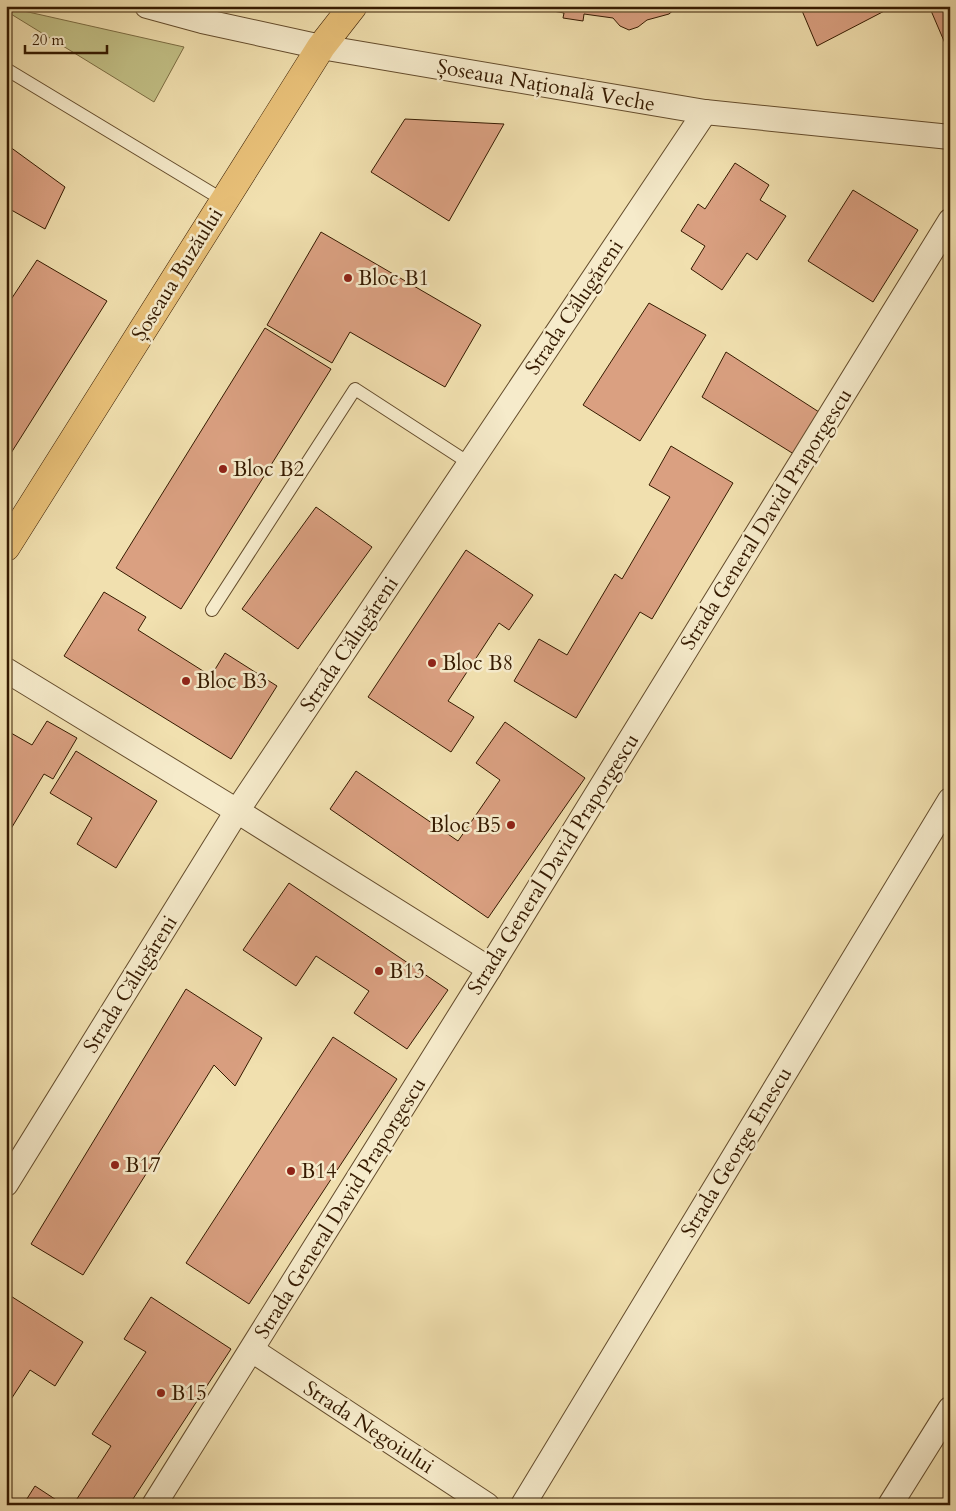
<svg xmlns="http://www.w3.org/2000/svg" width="956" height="1511" viewBox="0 0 956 1511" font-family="Cardo,serif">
  <rect width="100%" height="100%" fill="#f1e0af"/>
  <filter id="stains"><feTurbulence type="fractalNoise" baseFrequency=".004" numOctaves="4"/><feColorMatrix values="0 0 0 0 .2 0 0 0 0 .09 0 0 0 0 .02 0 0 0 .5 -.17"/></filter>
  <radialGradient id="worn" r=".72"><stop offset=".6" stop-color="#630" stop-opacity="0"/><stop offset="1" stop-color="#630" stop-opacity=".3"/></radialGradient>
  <!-- green -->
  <path fill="#c2c086" stroke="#7c6d43" d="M6,7L184,47L154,102L6,11Z"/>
  <!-- building -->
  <g fill="#daa081" stroke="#351a00">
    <path d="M546,6H676V8L669,14L647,20L638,27L629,30L620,26L613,18L584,14L583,21L563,18L564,13L553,11Z"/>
    <path d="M800,6H894L817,46Z"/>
    <path d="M929,6H950V55Z"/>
    <path d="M405,119L504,124L449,221L371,172Z"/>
    <path d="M6,144L65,187L45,229L6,207Z"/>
    <path d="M735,163L769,185L760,200L786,216L757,260L747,253L722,290L691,269L705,246L681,231L698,204L705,209Z"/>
    <path d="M853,190L918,230L873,302L808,261Z"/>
    <path d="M321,232L481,325L445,387L350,332L332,363L267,325Z"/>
    <path d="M37,260L107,301L6,461V307Z"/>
    <path d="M649,303L706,335L640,441L583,405Z"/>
    <path d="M265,328L331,369L181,609L116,568Z"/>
    <path d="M726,352L819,412L797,456L702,397Z"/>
    <path d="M671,446L733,483L652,619L640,612L576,718L514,681L539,639L567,655L615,574L622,579L670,497L649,485Z"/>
    <path d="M316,507L372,547L298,649L242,609Z"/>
    <path d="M466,550L533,595L509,630L499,623L448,701L474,717L451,752L368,697Z"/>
    <path d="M104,592L146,617L138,630L211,676L225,653L277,686L231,759L64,656Z"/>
    <path d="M47,721L77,738L53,779L44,774L6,837V741L11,733L32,745Z"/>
    <path d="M505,722L585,778L488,918L330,809L356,771L458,841L500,780L476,763Z"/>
    <path d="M76,751L157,801L116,868L77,844L92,818L50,793Z"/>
    <path d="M289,883L448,990L407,1049L354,1013L369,991L316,956L296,986L243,950Z"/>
    <path d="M186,989L262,1038L235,1086L214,1065L83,1275L31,1244Z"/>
    <path d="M333,1037L397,1079L249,1304L186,1263Z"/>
    <path d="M6,1293L83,1342L55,1386L30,1370L6,1407Z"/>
    <path d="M151,1297L231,1349L129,1505H73L111,1446L92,1434L146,1352L124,1339Z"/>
    <path d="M35,1486L64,1505H23Z"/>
  </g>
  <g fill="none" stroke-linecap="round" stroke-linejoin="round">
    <!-- lane casing -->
    <g stroke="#644c2c" stroke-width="14">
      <g id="lane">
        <path d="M202,21L211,6"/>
        <path d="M6,69L223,200"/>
        <path d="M212,610L355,389L469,463"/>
      </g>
    </g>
    <!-- street casing -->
    <g stroke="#644c2c" stroke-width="26">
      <g id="street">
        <path d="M147,6L202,21L321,47L705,112L950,137"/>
        <path d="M6,670L237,811L489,969"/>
        <path d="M6,1184L237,811L705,112"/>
        <path d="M252,1350L487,1505"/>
        <path d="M154,1505L489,969L950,221"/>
        <path d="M523,1505L950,800"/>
        <path d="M890,1505L950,1409"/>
      </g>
    </g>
    <!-- primary casing -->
    <g stroke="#351a00" stroke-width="29">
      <path id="primary" d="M6,547L321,47L353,6"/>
    </g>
    <!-- lane -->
    <use href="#lane" stroke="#f6ebcb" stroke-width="12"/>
    <!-- street -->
    <use href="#street" stroke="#f6ebcb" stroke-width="24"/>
    <!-- primary -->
    <use href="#primary" stroke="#e8c078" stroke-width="28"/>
  </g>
  <!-- markers -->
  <g fill="#8f2418" stroke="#f6ebcb" stroke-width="2">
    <circle cx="348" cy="278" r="5"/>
    <circle cx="223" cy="469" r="5"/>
    <circle cx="432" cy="663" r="5"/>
    <circle cx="186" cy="681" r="5"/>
    <circle cx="511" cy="825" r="5"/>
    <circle cx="379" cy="971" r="5"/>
    <circle cx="115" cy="1165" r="5"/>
    <circle cx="291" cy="1171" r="5"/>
    <circle cx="161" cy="1393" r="5"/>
  </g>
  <g text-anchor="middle" stroke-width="5" stroke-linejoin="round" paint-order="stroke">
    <!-- street labels -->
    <g font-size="21" fill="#351a00" stroke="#f6ebcb">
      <text transform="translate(546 85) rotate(10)" y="7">Șoseaua Națională Veche</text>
      <text transform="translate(177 274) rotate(-58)" y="7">Șoseaua Buzăului</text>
      <text transform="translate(574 307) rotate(-56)" y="7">Strada Călugăreni</text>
      <text transform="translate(766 519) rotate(-58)" y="7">Strada General David Praporgescu</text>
      <text transform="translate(349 644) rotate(-56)" y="7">Strada Călugăreni</text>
      <text transform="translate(553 864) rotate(-58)" y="7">Strada General David Praporgescu</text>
      <text transform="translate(130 984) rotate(-58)" y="7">Strada Călugăreni</text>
      <text transform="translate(736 1152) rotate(-59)" y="7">Strada George Enescu</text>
      <text transform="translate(340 1208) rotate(-58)" y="7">Strada General David Praporgescu</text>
      <text transform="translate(369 1427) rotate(33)" y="7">Strada Negoiului</text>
    </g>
    <!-- poi labels -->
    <g font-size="21" fill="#351a00" stroke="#f6ebcb" text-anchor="start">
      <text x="358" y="285">Bloc B1</text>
      <text x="233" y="476">Bloc B2</text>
      <text x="442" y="670">Bloc B8</text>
      <text x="196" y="688">Bloc B3</text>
      <text x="501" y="832" text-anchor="end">Bloc B5</text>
      <text x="389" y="978">B13</text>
      <text x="125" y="1172">B17</text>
      <text x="301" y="1178">B14</text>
      <text x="171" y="1400">B15</text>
    </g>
  </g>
  <!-- margin -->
  <rect width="956" height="1511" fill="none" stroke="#f1e0af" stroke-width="25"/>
  <rect x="8" y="8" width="941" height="1496" fill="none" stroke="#351a00" stroke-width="2.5"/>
  <rect x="12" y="12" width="931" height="1486" fill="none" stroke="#351a00"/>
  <!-- scale -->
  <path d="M25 45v8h82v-8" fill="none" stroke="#351a00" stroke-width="2.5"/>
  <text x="32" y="45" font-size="15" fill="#351a00" stroke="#f6ebcb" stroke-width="4" paint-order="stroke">20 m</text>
  <rect width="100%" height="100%" filter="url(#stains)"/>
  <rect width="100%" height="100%" fill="url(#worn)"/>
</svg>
